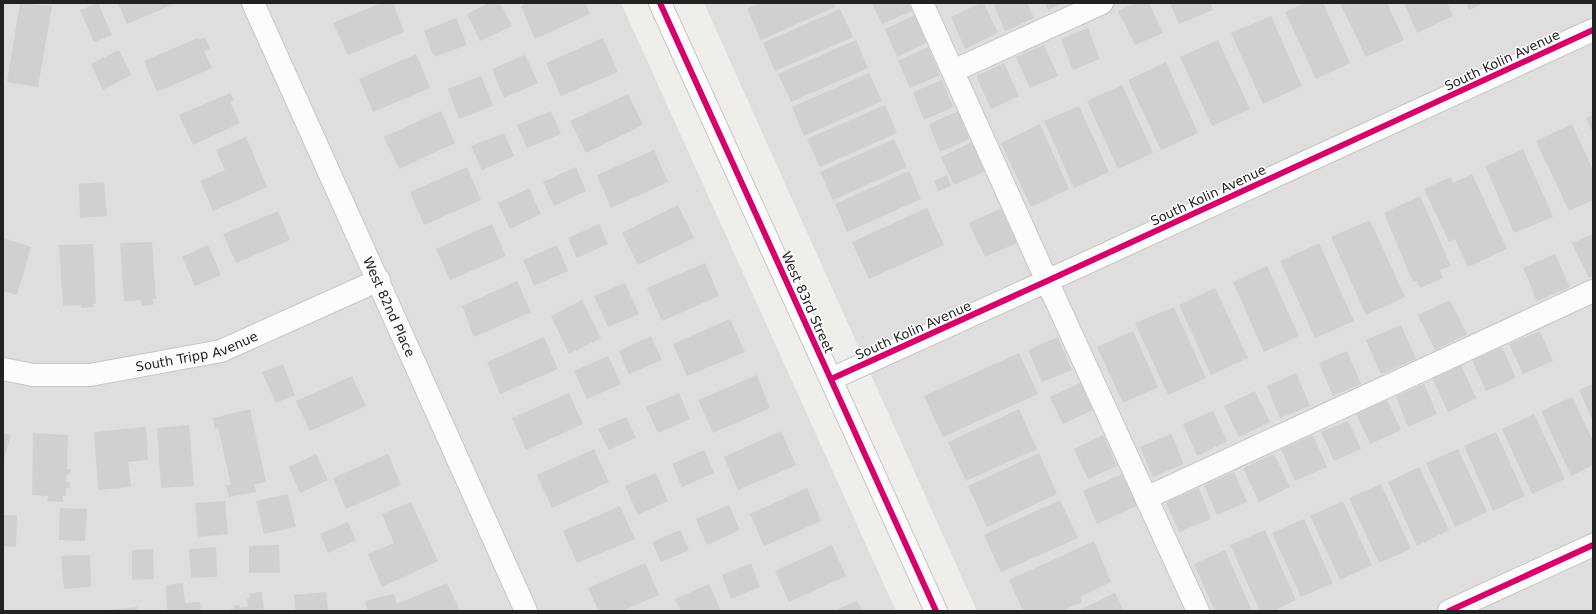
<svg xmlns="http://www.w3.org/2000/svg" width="1596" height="614" viewBox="0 0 1596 614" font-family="'DejaVu Sans',sans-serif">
  <rect width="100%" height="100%" fill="#efeeeb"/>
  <!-- residential -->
  <g fill="#dfdedc">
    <path d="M3,3H621L896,611H3Z"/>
    <path d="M704,3H1593V611H977Z"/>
  </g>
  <!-- building -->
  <g fill="#d2d0ce">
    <path d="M20,3L52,6L38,87L7,82Z"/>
    <path d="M98,3L112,35L94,42L80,10Z"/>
    <path d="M118,3H176L127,24Z"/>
    <path d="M381,3H393L404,32L348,55L333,23Z"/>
    <path d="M489,3H500L512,26L480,41L467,14Z"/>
    <path d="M527,3H585L590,14L535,39L521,6Z"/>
    <path d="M760,3H834L835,7L761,40L747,9Z"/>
    <path d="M872,3H908L912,11L882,24Z"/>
    <path d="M981,3H984L998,33L965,49L951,17Z"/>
    <path d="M993,3H1027L1034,18L1005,31Z"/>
    <path d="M1045,3H1063L1048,10Z"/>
    <path d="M1135,3H1149L1163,33L1135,45L1118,11Z"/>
    <path d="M1170,3H1210L1213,10L1179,24Z"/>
    <path d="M1305,3H1323L1350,63L1316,79L1285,12Z"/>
    <path d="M1340,3H1387L1404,40L1366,57Z"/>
    <path d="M1404,3H1447L1453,16L1417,33Z"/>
    <path d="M1466,3H1484L1469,10Z"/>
    <path d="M840,9L853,37L775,71L763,43Z"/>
    <path d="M915,15L926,43L897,57L885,29Z"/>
    <path d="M1271,16L1302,86L1263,104L1231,33Z"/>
    <path d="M456,18L467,45L434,57L424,31Z"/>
    <path d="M1088,28L1100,59L1073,70L1061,39Z"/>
    <path d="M205,37L210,49L204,51L212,68L157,92L144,61L198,38L199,40Z"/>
    <path d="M603,38L618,72L561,96L546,63Z"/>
    <path d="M856,40L868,68L791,102L778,74Z"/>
    <path d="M1218,40L1250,109L1212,126L1180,57Z"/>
    <path d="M1044,45L1058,76L1030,88L1016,57Z"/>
    <path d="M928,47L940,75L910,88L898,61Z"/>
    <path d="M119,50L131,75L103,90L91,64Z"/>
    <path d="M416,54L430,88L373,112L359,79Z"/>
    <path d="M525,55L538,83L504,98L492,69Z"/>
    <path d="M1166,62L1198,133L1161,150L1128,80Z"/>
    <path d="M1004,63L1019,96L991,109L976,76Z"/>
    <path d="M869,73L882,101L804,136L792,107Z"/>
    <path d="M481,76L493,106L459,119L448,89Z"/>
    <path d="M942,80L953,107L924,120L913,92Z"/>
    <path d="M1122,85L1153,153L1118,169L1087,101Z"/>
    <path d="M230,93L234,100L230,102L240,123L193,145L179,115Z"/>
    <path d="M628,94L643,125L586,153L570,121Z"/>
    <path d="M885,105L897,133L820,167L807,139Z"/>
    <path d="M1079,106L1109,172L1074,188L1044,121Z"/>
    <path d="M441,111L455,143L399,169L384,137Z"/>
    <path d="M551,111L561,134L527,148L517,125Z"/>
    <path d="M958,111L969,139L940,152L929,124Z"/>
    <path d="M1593,115V133L1586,118Z"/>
    <path d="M1040,124L1069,189L1031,207L1001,143Z"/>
    <path d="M1572,124L1593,170V200L1569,211L1536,141Z"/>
    <path d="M504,133L514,156L482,170L471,146Z"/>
    <path d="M246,137L267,187L213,211L200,181L225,170L216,150Z"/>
    <path d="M894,139L907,167L833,200L820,172Z"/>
    <path d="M972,142L985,171L954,185L941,157Z"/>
    <path d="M1523,149L1553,217L1514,233L1485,166Z"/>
    <path d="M654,150L668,182L611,208L597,175Z"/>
    <path d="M467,167L481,200L424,225L410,192Z"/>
    <path d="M576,167L586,191L554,206L543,182Z"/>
    <path d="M909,171L921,199L847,232L835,204Z"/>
    <path d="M1472,174L1507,249L1468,267L1455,239L1449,242L1424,189L1450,177L1453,183Z"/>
    <path d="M947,175L951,186L938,191L934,181Z"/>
    <path d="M104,182L107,216L80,218L79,184Z"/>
    <path d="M529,188L541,214L510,229L498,203Z"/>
    <path d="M1420,196L1451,266L1440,270L1443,278L1420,288L1417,281L1413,282L1384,213Z"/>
    <path d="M678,205L694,238L638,265L622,233Z"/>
    <path d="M927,208L944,245L869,279L852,242Z"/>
    <path d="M1002,208L1017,243L985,257L969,223Z"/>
    <path d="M278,211L290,240L236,263L223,234Z"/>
    <path d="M1370,220L1405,297L1366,315L1331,237Z"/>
    <path d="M492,224L506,256L450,280L436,249Z"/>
    <path d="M599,224L608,244L577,258L568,238Z"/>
    <path d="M1593,234V276L1589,278L1572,243Z"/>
    <path d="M3,238L31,247L17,295L3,291Z"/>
    <path d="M152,242L156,299H153V305L142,306L141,300L124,301L120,243Z"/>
    <path d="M1319,243L1354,321L1315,338L1280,261Z"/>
    <path d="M93,244L96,304H93L94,307L81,308V305L63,306L59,245Z"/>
    <path d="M208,245L221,275L195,286L182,257Z"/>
    <path d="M557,245L568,271L534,286L523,260Z"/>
    <path d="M1555,254L1570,287L1537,301L1523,268Z"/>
    <path d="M705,263L719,296L662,321L647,288Z"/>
    <path d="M1267,266L1299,336L1264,352L1233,282Z"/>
    <path d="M517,281L531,312L474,337L462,306Z"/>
    <path d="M625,283L639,314L608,327L594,296Z"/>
    <path d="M1215,288L1248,358L1211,375L1179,305Z"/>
    <path d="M582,300L601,338L569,354L551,316Z"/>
    <path d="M1450,300L1467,334L1435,350L1418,315Z"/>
    <path d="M1174,307L1206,378L1168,395L1135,323Z"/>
    <path d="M730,319L745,352L687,376L673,344Z"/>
    <path d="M1401,325L1416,359L1381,374L1366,340Z"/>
    <path d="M1133,331L1158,387L1123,403L1097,347Z"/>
    <path d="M1540,331L1553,361L1523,374L1509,344Z"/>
    <path d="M651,336L662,360L629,374L619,351Z"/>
    <path d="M544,337L558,369L500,394L487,362Z"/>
    <path d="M1058,337L1072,370L1042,382L1028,350Z"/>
    <path d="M1502,347L1516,378L1486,391L1472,360Z"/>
    <path d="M1347,351L1361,384L1333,396L1319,363Z"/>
    <path d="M1019,353L1038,394L943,437L924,396Z"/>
    <path d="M608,356L621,384L587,399L574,371Z"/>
    <path d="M283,364L295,395L276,403L262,372Z"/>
    <path d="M1461,365L1476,398L1448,412L1432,378Z"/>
    <path d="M1296,373L1310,406L1280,418L1267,386Z"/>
    <path d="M757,375L770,408L713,433L698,400Z"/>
    <path d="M352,376L366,406L310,431L296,401Z"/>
    <path d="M1082,382L1095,409L1063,424L1050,397Z"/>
    <path d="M1424,384L1437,414L1408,427L1396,396Z"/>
    <path d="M1593,384V421L1579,390Z"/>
    <path d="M1255,391L1270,422L1239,437L1224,406Z"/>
    <path d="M569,393L583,424L526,450L512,418Z"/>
    <path d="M679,393L690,419L658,433L646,407Z"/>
    <path d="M1572,397L1593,441V465L1571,476L1541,411Z"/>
    <path d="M1387,400L1401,430L1370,444L1356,413Z"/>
    <path d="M250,409L266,482L254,484L256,492L229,497L226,485H231L218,427L215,429L213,418Z"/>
    <path d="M1019,409L1037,449L966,481L948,442Z"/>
    <path d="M1213,411L1227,441L1197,456L1183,424Z"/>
    <path d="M1534,414L1565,479L1532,494L1502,429Z"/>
    <path d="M626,417L636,438L609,450L598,429Z"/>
    <path d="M1348,421L1361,449L1334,461L1321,432Z"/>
    <path d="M189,425L194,486L161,488L157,428Z"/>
    <path d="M146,427L148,460L128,462L131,487L98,490L94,432Z"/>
    <path d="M781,431L796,465L738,490L724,457Z"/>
    <path d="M1496,432L1525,496L1493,511L1464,446Z"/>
    <path d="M3,433L11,435L3,462Z"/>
    <path d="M33,433L68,435L67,469H70V474L67,475L66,482H69L70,488H66V496H63V502L47,501L48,496L32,495Z"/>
    <path d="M1171,434L1184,464L1153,477L1140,447Z"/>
    <path d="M1103,435L1117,466L1088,479L1074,449Z"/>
    <path d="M1313,435L1327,467L1295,481L1281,449Z"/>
    <path d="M594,449L609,482L552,508L537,475Z"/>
    <path d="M1458,449L1487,512L1455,527L1426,463Z"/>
    <path d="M704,450L714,473L682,487L672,464Z"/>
    <path d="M1039,453L1057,494L987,527L968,486Z"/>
    <path d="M316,454L328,480L300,493L289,467Z"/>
    <path d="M388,454L401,485L346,509L333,478Z"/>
    <path d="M1274,454L1290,487L1259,502L1243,468Z"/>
    <path d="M1419,467L1449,530L1417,546L1388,482Z"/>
    <path d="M1234,472L1247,502L1217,515L1204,485Z"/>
    <path d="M656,473L668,501L638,515L625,486Z"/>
    <path d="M1124,473L1138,505L1097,524L1083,491Z"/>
    <path d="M1381,484L1411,549L1379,563L1349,498Z"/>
    <path d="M807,488L821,521L764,546L750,514Z"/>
    <path d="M1199,488L1211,519L1179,532L1166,502Z"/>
    <path d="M288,494L296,527L264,534L256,501Z"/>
    <path d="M1060,500L1078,538L1001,572L984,535Z"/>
    <path d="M225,501L228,534L198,537L195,503Z"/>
    <path d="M1343,501L1372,565L1340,580L1310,516Z"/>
    <path d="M411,502L438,561L382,587L368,554L394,543L382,514Z"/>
    <path d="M729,505L740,530L707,545L696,519Z"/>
    <path d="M620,506L635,539L577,563L563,531Z"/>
    <path d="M60,508L87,509L85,541L59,540Z"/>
    <path d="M3,515L17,516L16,547L3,546Z"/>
    <path d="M1304,519L1333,583L1301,597L1272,533Z"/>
    <path d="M348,522L356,540L328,553L320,534Z"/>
    <path d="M680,530L689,550L661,562L652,542Z"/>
    <path d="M1265,530L1296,600L1273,611H1260L1230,545Z"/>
    <path d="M1094,541L1111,582L1080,597L1082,602L1062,611H1023L1009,580Z"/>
    <path d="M279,545L280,573H249V546Z"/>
    <path d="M832,545L846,576L789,602L775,571Z"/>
    <path d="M216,547L217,577L191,578L189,549Z"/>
    <path d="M153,549L154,579L132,580V550Z"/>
    <path d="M1225,550L1252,611H1215L1194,564Z"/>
    <path d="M90,555L91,587L64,589L61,556Z"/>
    <path d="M645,563L659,595L622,611H599L588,588Z"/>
    <path d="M751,563L760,587L731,599L722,575Z"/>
    <path d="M183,583L185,603L200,602L201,611H167L166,585Z"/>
    <path d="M447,583L460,611H367L365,601L394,594L397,604Z"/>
    <path d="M709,584L721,611H681L675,599Z"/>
    <path d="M262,592L264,611H230V609H234L233,606L240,605V608L248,607L247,598H250L249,593Z"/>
    <path d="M326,592L328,611H295L294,595Z"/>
    <path d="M1115,593L1124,611H1077Z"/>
    <path d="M857,601L862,611H833Z"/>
    <path d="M138,607V611H108V610Z"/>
  </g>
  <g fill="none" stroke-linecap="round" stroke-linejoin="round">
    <!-- minor casing -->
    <g stroke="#c7c6c5" stroke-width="24">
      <g id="minor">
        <path id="s1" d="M253,3L526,611"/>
        <path d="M660,3L936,611"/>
        <path d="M922,3L1047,281L1198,611"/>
        <path d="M953,71L1102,3"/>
        <path id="s2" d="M3,369L33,375H90L221,351L379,280"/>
        <path d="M831,379L1047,281L1593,30"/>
        <path d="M1146,498L1593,291"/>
        <path d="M1449,611L1593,545"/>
      </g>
    </g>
    <!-- minor -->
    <use href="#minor" stroke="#fdfcfc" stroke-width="22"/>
    <!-- cycleway casing -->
    <g stroke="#fff" stroke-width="8">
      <g id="cycleway">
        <path d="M660,3L936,611"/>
        <path d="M831,379L1047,281L1593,30"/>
        <path d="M1449,611L1593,545"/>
      </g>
    </g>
    <!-- cycleway -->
    <use href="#cycleway" stroke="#d6006c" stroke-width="6"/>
  </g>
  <g text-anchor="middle" stroke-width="3" stroke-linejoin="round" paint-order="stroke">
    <!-- street labels -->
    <g font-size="13" fill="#222" stroke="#fff">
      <text transform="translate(1502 60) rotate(-25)" y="5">South Kolin Avenue</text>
      <text transform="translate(1208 195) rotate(-25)" y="5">South Kolin Avenue</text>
      <text transform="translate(808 302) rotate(66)" y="5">West 83rd Street</text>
      <text dy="5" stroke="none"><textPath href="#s1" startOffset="333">West 82nd Place</textPath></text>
      <text transform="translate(913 330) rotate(-24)" y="5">South Kolin Avenue</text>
      <text dy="5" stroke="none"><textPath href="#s2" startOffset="197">South Tripp Avenue</textPath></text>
    </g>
  </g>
  <!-- border -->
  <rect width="1596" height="614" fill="none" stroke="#222222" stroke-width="8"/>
</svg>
